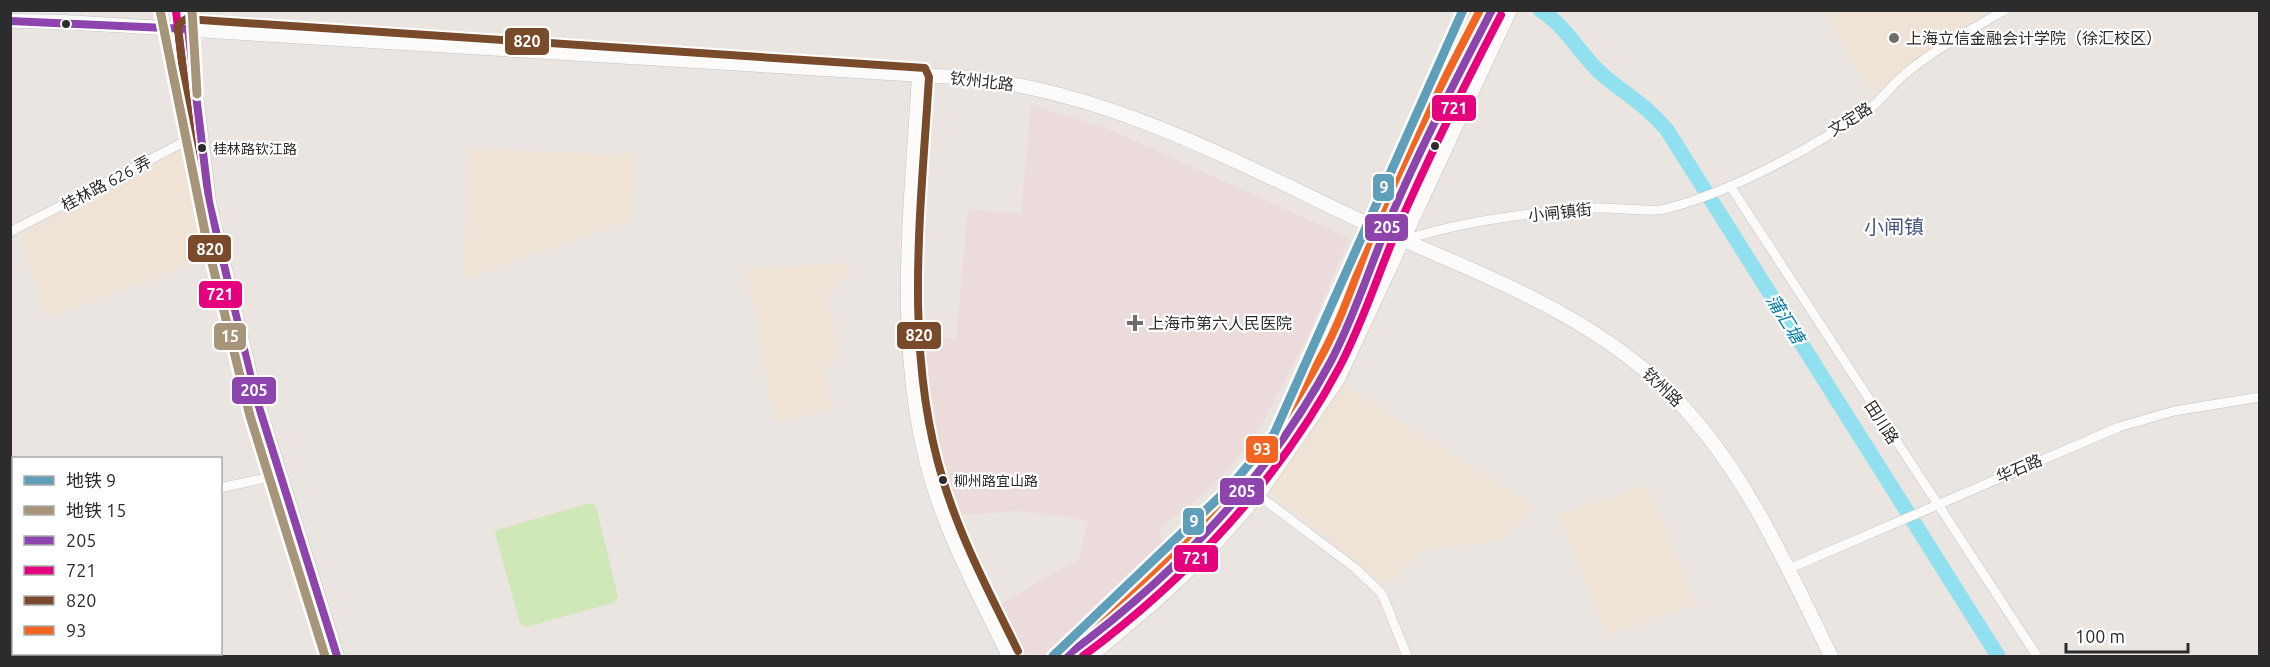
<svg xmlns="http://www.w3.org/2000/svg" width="2270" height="667" viewBox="0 0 2270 667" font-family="Ubuntu,'Noto Sans SC',sans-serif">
  <rect width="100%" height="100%" fill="#eae5e1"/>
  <!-- education -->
  <g fill="#eee3d5">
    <path d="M1823,11H1987L1873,94Z"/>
    <path d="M467,149L634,155L633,219L465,279Z"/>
    <path d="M182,150L207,259L45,318L20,234Z"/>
    <path d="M848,263L847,277L827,294L839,350L824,373L832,409L774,422L747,268Z"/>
    <path d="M1344,385L1504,487L1537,508L1498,541L1420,551L1386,585L1269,492Z"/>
    <path d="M1647,486L1696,604L1606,635L1558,514Z"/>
  </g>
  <!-- medical -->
  <path fill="#ecdbdb" d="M1031,105L1104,127L1349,238L1309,334L1260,428L1233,464L1201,496L1159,529L1168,561L1153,570L1108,611L1049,656L1023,652L997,606L1079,559L1088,520L1019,511L955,515L938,459L919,367L917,335L956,339L968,209L1021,214Z"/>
  <!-- green -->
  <path fill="#d0e7b8" d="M590,503L596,506L618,597L613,603L525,627L520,623L495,533L497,530Z"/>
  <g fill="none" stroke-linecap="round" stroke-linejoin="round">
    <!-- river -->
    <path stroke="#90e0f0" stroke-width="15" d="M1540,10C1568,27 1580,56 1604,76C1628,96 1646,105 1667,130L1998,656"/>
    <!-- street casing -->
    <g stroke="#c3c2c3" stroke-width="10">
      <g id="street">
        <path d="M1730,186L2037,656"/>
        <path d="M10,232L180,144L202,137"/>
        <path d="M1404,240C1466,220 1532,212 1597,208C1615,207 1651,213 1665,209C1732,192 1812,148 1869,109C1883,99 1891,85 1905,74C1935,49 1970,30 2005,10"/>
        <path d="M220,488L280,475"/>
        <path d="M1258,495L1355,568L1382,594L1407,656"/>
        <path d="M10,533H14"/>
        <path d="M1788,569L2119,427L2174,411L2260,397"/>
      </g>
    </g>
    <!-- secondary casing -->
    <g stroke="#c3c2c3" stroke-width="15">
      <g id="secondary">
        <path d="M186,10L209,202L254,391L337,656"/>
        <path d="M10,21L65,22L970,78C1114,93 1243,166 1372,226C1478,274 1591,312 1674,397C1746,471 1786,565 1831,656"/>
        <path d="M919,76C911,211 893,349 932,482C951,543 981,599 1009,656"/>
        <path d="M1066,656C1187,573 1295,446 1355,312C1366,286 1374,258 1385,231C1417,157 1454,82 1492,10"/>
        <path d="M1091,656L1158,599L1206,554L1258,495L1338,379L1510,10"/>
      </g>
    </g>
    <!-- street -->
    <use href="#street" stroke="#fcfbfa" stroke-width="9"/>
    <!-- secondary -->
    <use href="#secondary" stroke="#fcfbfa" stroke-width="14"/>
    <!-- bus-1 casing -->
    <g stroke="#fff" stroke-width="12">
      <g id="bus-1">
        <path d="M10,21L188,29"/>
        <path d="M188,29L209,202L254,391L337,656"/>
        <path d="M1066,656C1173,577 1267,480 1331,361C1353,319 1367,275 1385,231C1416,156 1454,83 1492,10"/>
      </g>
    </g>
    <!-- bus-2 casing -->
    <g stroke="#fff" stroke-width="12">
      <g id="bus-2">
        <path d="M176,11L199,204L244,394L326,656"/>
        <path d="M1083,656C1187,579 1279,481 1340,366C1363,322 1377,277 1396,232C1428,158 1464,86 1501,15"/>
      </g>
    </g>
    <!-- bus-3 casing -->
    <g stroke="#fff" stroke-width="12">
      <path id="bus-3" d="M326,656L244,394L199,204L178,29L180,23L186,19L925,68L929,77C921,210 903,350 943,480C961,540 991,596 1018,651"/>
    </g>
    <!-- bus-4 casing -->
    <g stroke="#fff" stroke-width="12">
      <path id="bus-4" d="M1060,648C1166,569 1258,474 1321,357C1344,315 1357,271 1375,227C1406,153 1443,81 1480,10"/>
    </g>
    <!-- bus-1 -->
    <use href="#bus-1" stroke="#8e44ad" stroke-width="8"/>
    <!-- bus-2 -->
    <use href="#bus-2" stroke="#e5007d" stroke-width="8"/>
    <!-- bus-3 -->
    <use href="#bus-3" stroke="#7a4b2a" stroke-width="8"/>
    <!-- bus-4 -->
    <use href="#bus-4" stroke="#f26522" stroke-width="8"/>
    <!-- metro-1 casing -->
    <g stroke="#fff" stroke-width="14">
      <path id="metro-1" d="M1053,656L1230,487L1274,434L1463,10"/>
    </g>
    <!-- metro-2 casing -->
    <g stroke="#fff" stroke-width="14">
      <g id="metro-2">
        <path d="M160,10L208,247L250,416L325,656"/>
        <path d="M192,10L197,94"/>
      </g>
    </g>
    <!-- metro-1 -->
    <use href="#metro-1" stroke="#609fb9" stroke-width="9"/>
    <!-- metro-2 -->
    <use href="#metro-2" stroke="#a69578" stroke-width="9"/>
  </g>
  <!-- markers -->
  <g fill="#2c2c2c" stroke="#fff" stroke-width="2">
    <circle cx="66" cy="24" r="5"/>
    <circle cx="1435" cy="146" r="5"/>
    <circle cx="202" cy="148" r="5"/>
    <circle cx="943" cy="480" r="5"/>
  </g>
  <g fill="#6e6d6b" stroke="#fff" stroke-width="2">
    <circle cx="1894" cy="38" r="6"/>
    <path d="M1132 314h6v6h6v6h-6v6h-6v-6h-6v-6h6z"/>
  </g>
  <g text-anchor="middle" stroke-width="4.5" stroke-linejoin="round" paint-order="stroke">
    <!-- bus labels -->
    <g font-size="14" fill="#2c2c2c" stroke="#fff" text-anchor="start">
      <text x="213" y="154">桂林路钦江路</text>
      <text x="954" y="486">柳州路宜山路</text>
    </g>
    <!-- poi labels -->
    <g font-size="16" fill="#2c2c2c" stroke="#fff" text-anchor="start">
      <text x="1906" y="44">上海立信金融会计学院（徐汇校区）</text>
      <text x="1148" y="329">上海市第六人民医院</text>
    </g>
    <!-- street labels -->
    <g font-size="16" fill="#2c2c2c" stroke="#fff">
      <text transform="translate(982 81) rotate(6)" y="6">钦州北路</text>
      <text transform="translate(1850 119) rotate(-32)" y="6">文定路</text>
      <text transform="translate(106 183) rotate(-28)" y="6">桂林路 626 弄</text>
      <text transform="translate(1560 212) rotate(-6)" y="6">小闸镇街</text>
      <text transform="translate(1663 387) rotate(44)" y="6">钦州路</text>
      <text transform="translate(1882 422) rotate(57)" y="6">田川路</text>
      <text transform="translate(2019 468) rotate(-23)" y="6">华石路</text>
    </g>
    <!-- water labels -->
    <g font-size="18" font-style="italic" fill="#047ea7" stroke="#fff">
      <text transform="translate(1785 319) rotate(58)" y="6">蒲汇塘</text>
    </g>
    <!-- quarter labels -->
    <g font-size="20" fill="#485780" stroke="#fff">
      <text x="1894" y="234">小闸镇</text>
    </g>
  </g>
  <g stroke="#fff" stroke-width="2">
    <rect x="504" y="27" width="46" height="29" rx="6" fill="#7a4b2a"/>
    <rect x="1431" y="94" width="46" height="28" rx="6" fill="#e5007d"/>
    <rect x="1372" y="173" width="23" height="29" rx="6" fill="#609fb9"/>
    <rect x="1364" y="213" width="45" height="29" rx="6" fill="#8e44ad"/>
    <rect x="187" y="234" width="45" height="29" rx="6" fill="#7a4b2a"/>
    <rect x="198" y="280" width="45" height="29" rx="6" fill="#e5007d"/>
    <rect x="896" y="321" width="46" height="29" rx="6" fill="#7a4b2a"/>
    <rect x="213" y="322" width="34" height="29" rx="6" fill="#a69578"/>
    <rect x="231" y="376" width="46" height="29" rx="6" fill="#8e44ad"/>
    <rect x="1245" y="435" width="34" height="29" rx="6" fill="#f26522"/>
    <rect x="1219" y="477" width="46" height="29" rx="6" fill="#8e44ad"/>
    <rect x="1182" y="507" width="23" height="29" rx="6" fill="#609fb9"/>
    <rect x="1173" y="544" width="46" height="29" rx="6" fill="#e5007d"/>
  </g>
  <g font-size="16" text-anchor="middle" font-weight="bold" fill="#fff">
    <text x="527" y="47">820</text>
    <text x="1454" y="114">721</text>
    <text x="1384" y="193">9</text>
    <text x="1387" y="233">205</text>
    <text x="210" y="255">820</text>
    <text x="220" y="300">721</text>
    <text x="919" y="341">820</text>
    <text x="230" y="342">15</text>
    <text x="254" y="396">205</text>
    <text x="1262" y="455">93</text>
    <text x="1242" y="497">205</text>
    <text x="1194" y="527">9</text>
    <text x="1196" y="564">721</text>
  </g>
  <!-- border -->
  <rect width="2270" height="667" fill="none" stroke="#2c2c2c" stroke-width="24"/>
  <!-- legend -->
  <rect x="12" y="457" width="210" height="198" fill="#ffffff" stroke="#ababab" stroke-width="1.5"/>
  <rect x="24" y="476" width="30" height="9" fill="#609fb9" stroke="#ababab" stroke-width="1.5"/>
  <text x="66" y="487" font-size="18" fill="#2c2c2c">地铁 9</text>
  <rect x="24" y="506" width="30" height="9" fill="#a69578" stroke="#ababab" stroke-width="1.5"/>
  <text x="66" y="517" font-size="18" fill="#2c2c2c">地铁 15</text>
  <rect x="24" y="536" width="30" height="9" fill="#8e44ad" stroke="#ababab" stroke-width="1.5"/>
  <text x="66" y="547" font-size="18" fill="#2c2c2c">205</text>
  <rect x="24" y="566" width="30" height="9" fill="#e5007d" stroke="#ababab" stroke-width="1.5"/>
  <text x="66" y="577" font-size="18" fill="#2c2c2c">721</text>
  <rect x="24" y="596" width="30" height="9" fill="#7a4b2a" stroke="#ababab" stroke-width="1.5"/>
  <text x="66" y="607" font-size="18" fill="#2c2c2c">820</text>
  <rect x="24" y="626" width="30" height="9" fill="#f26522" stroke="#ababab" stroke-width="1.5"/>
  <text x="66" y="637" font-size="18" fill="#2c2c2c">93</text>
  <!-- scale -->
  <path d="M2066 643v9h122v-9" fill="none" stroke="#2c2c2c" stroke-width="3"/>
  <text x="2075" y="643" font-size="18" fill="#2c2c2c" stroke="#ffffff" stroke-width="4.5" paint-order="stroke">100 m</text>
</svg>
